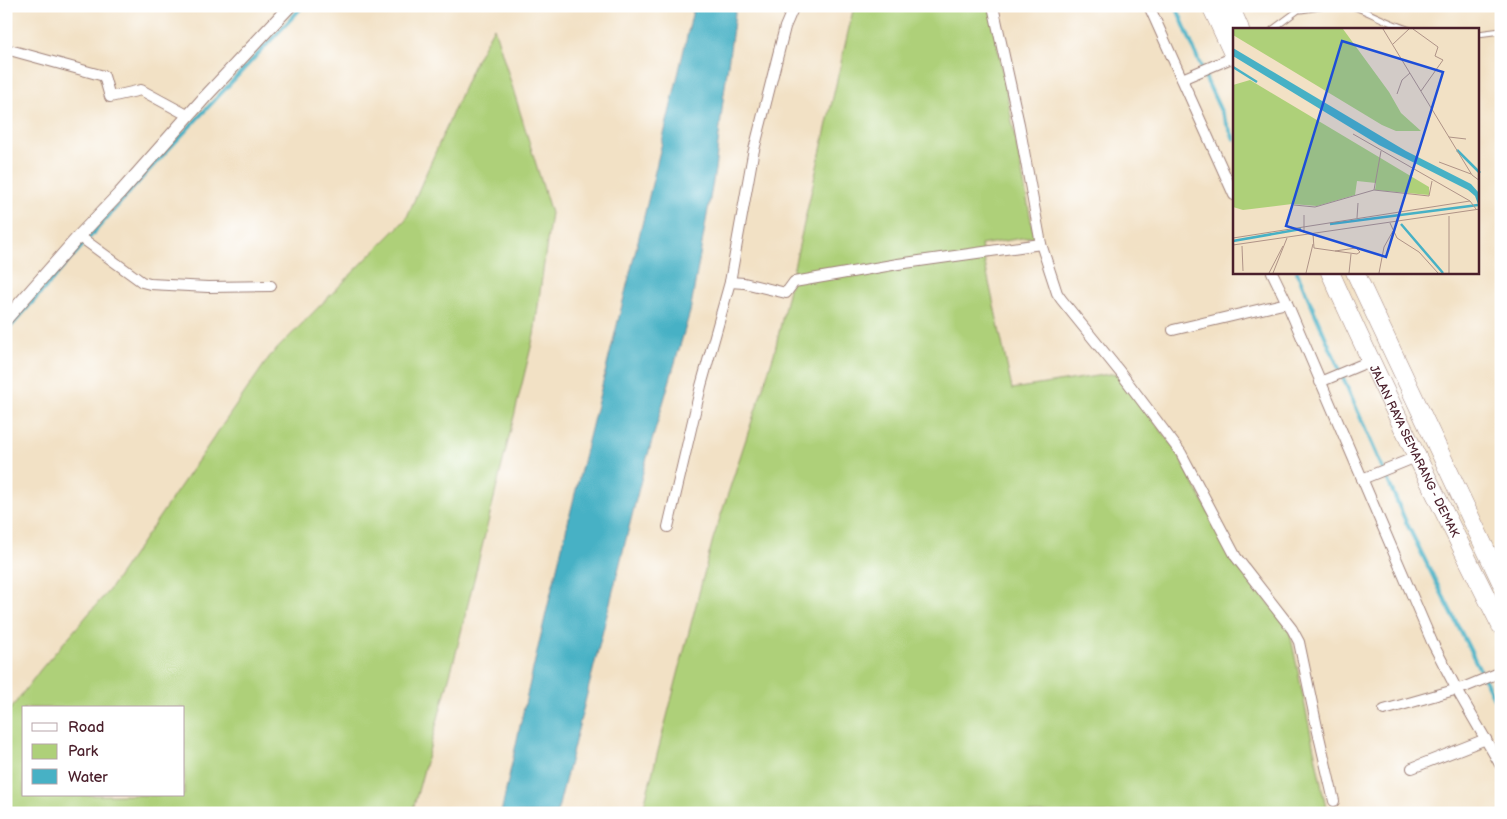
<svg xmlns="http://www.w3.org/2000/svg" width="1507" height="819" viewBox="0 0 1507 819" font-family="'Balsamiq Sans',sans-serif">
  <rect width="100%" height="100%" fill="#fff"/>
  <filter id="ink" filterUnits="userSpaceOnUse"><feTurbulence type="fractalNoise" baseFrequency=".02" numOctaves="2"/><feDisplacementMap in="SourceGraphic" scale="10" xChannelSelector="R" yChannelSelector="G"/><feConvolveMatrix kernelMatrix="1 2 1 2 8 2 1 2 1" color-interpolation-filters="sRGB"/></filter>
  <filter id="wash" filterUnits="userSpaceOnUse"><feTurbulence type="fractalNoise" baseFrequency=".0096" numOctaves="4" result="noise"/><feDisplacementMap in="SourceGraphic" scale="20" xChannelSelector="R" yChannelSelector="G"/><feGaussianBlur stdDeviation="1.12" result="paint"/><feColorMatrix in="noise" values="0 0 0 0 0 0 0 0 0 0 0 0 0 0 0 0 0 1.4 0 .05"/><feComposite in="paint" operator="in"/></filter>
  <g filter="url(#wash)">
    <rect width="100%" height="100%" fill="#f2e1c5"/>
    <!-- green -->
    <g fill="#aed079" stroke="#7c7852" fill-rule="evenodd">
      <path d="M854,6H990L1034,236L981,245L1012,389L1116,373L1175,448L1232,557L1289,628L1327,813H642L713,539L774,354Z"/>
      <path d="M494,27L551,213L534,335L456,653L412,813H6V715L41,669L109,590L270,356L406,219L474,64ZM24,708H184V795H24Z"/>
    </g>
    <!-- water -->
    <path fill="#47b1c5" stroke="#486878" d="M694,6H736L723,101L715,170L690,312L644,468L557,813H501C558,542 633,276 694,6Z"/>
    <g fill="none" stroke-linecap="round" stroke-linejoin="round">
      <!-- stream -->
      <g stroke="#47b1c5" stroke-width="4">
        <path d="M1176,6L1206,79L1234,139"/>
        <path d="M1297,272L1406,522L1501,712"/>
        <path d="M6,332L149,170L303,6"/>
      </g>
    </g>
  </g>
  <g filter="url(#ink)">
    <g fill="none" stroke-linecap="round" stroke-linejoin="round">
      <!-- service casing -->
      <g stroke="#9e8078" stroke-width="7">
        <g id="service">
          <path d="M1352,6C1371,13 1388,23 1408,29"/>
          <path d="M1301,10L1326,6"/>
          <path d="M1273,29L1304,6"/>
          <path d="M1478,34L1501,31"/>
        </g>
      </g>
      <!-- minor casing -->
      <g stroke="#9e8078" stroke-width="12">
        <g id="minor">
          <path d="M1149,6L1234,195"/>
          <path d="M6,49L104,76L110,97L141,90L189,116"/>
          <path d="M1182,79L1234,57"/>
          <path d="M79,236L142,282L150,284L208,287L271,286"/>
          <path d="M1041,244L1057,293L1061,299L1120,372L1181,453L1236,557L1292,629L1299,642L1318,732L1334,801"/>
          <path d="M1272,272L1287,303L1432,642L1457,690L1501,766"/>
          <path d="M730,282L744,283L786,293L794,282L898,264L1041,244L1019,124L993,6"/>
          <path d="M1173,330L1287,303"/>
          <path d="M1320,382L1370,361"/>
          <path d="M1362,479L1416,457"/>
          <path d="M668,527L701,386L730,282L753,154L785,27L794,6"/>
          <path d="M1384,710L1465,687L1501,672"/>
          <path d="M1412,768L1486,739"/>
        </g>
      </g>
      <!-- tertiary casing -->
      <g stroke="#9e8078" stroke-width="14">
        <path id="tertiary" d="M6,319L79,236L120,193L205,97L290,6"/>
      </g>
      <!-- trunk casing -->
      <g stroke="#9e8078" stroke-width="19">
        <g id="trunk">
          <path d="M1211,6L1234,56"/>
          <path d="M1230,6L1240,29"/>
          <path id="s1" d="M1330,272C1384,392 1442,509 1501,626"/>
          <path d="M1355,272L1501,582"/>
        </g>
      </g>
      <!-- service -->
      <use href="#service" stroke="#fff" stroke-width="5"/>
      <!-- minor -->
      <use href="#minor" stroke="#fff" stroke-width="10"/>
      <!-- tertiary -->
      <use href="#tertiary" stroke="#fff" stroke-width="12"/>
      <!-- trunk -->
      <use href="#trunk" stroke="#fff" stroke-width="18"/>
    </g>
  </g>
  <g text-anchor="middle" stroke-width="4.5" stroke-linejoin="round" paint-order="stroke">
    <!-- street labels -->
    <g font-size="12" fill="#4a1f2b" stroke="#fff">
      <text dy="4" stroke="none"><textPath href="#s1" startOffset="198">JALAN RAYA SEMARANG - DEMAK</textPath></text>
    </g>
  </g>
  <!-- overview -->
  <g transform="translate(1233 28)">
    <rect width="246" height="246" fill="#f2e1c5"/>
    <path d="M0,1H110L156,64L168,85L188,103H163L149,97L0,7ZM17,52L196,159V167L142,162L143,155L124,153L122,167L84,178L59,176L10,182L0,179V57Z" fill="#aed079"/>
    <path d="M0,20L173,123L238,156L246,165V179L242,168L235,162L146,117L0,28Z" fill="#47b1c5"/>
    <path fill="none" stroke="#47b1c5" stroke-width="2.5" d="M0,39L24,54M224,122L247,145M97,196L245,177M168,196L210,245M0,213L68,201"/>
    <path fill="none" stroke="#af9387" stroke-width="1" d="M150,1L239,147L247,153M180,1L205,19L202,28L210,32L188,63M160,16L176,1M164,66L169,52L177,45M120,106L237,173L243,181M216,109L233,111M148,123L141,162L196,168L199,153M206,134L238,146M61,177L82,179L141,162M71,187V205M216,188V245M124,190L125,175M157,195L164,210L186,224L205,245M80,206L81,220L102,223L124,226L127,224L123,220L102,223M0,210L237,173M0,217L247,181M9,218L10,243M36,245L50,218M40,245L54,210M73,245L80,216M116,245L118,226M146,245L151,219L160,203"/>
    <path fill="#1d4ed8" fill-opacity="0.15" stroke="#1d4ed8" stroke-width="2.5" d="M109,13L210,44L153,229L53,198Z"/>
    <rect width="246" height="246" fill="none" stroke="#4a1f2b" stroke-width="2.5"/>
  </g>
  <!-- margin -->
  <rect width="1507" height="819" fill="none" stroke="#fff" stroke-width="25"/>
  <!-- legend -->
  <rect x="22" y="706" width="162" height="90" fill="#ffffff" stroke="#b7a5aa"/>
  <rect x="32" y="723" width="25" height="8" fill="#ffffff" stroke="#b7a5aa"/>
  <text x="68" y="732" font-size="15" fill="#4a1f2b">Road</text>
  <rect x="32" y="744" width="25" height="15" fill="#aed079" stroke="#b7a5aa"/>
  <text x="68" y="756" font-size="15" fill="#4a1f2b">Park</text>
  <rect x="32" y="769" width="25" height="15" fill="#47b1c5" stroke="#b7a5aa"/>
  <text x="68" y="782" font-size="15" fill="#4a1f2b">Water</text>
</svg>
